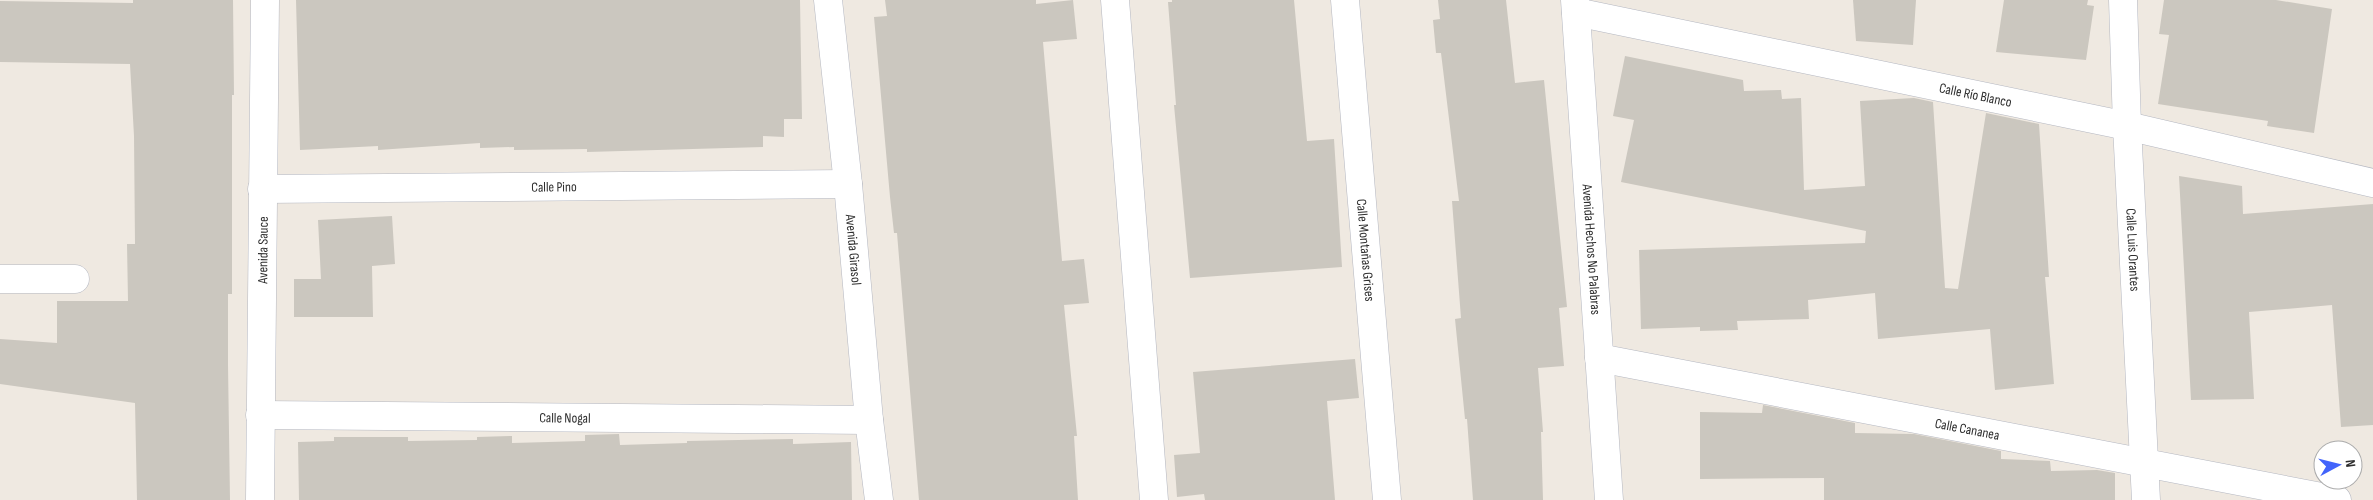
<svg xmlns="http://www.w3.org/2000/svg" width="2373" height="500" viewBox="0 0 2373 500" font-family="'Sofia Sans Condensed',sans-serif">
  <rect width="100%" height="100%" fill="#efe9e1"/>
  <!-- building -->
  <g fill="#cbc7bf">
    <path d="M133,0H233L234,95H232V294H228V365L230,500H137L135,403L0,384V339L57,343V301H128L127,244H135L134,136L130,64L0,62V1L133,3Z"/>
    <path d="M296,0H800L802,119H784V137L763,136V147L587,152V149L514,150V147L480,148V143L378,150V146L300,150Z"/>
    <path d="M885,0H1036V4L1073,0L1077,39L1043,42L1062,261L1084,259L1089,303L1064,305L1077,436H1074L1078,500H919L897,233H894L890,197L874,17L887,16Z"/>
    <path d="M1172,0H1294L1307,141L1334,139L1342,267L1190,278L1174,105H1176L1168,2H1172Z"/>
    <path d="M1438,0H1506L1515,83L1544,80L1567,307L1559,308L1564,366L1538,368L1543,432H1541L1543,500H1473L1467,419H1465L1455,319L1461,318L1452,201H1459L1441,53H1436L1433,20L1440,19Z"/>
    <path d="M1853,0H1916L1913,45L1856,41Z"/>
    <path d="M2004,0H2088L2087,5L2094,6L2086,60L1996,52Z"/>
    <path d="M2164,0H2276L2332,9L2314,133L2267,126L2268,121L2158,104L2169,35L2159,34Z"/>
    <path d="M1625,56L1743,80L1744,91L1781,90L1782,99L1801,98L1804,190L1865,186L1860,101L1914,98L1933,102L1945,288L1958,289L1986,113L2039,124L2049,277H2045L2054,384L1995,390L1990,329L1878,339L1875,293L1808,300L1809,319L1737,321L1738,330L1700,331V327L1641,329L1639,250L1865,243L1866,231L1621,182L1634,120L1613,116Z"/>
    <path d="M2179,176L2242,186L2243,214L2373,204V425L2341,427L2332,305L2249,312L2254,399L2191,400Z"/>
    <path d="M392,216L395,264L372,266L373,317H294V279H321L318,220Z"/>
    <path d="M1355,359L1359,398L1327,401L1335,500H1205L1204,494L1177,497L1174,455L1200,453L1193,372Z"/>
    <path d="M1763,405L1855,423V433L1914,434L2001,451V459L2050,461L2051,471L2097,470L2115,473V500H1824V478L1700,479V412L1762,413Z"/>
    <path d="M619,434L620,445L687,443V441L793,439V444L851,442L852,500H299L298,442L334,441V437H408V441L477,440V437L512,436V443L585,441V435Z"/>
  </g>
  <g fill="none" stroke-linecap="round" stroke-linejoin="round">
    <!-- minor casing -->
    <g stroke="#b4b7c1" stroke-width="29">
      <g id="minor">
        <path id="s1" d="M828,0L848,184L869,420L879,500"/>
        <path d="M1115,0L1154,500"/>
        <path id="s2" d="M1345,0L1387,500"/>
        <path id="s3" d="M2123,0L2127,126L2146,500"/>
        <path id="s4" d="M1576,12L2127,126L2373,183"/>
        <path id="s5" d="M262,189L848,184"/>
        <path d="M0,279H75"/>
        <path id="s6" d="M1599,358L2337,500"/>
        <path id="s7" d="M260,415L869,420"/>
        <path id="s8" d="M260,500L265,0"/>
      </g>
    </g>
    <!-- tertiary casing -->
    <g stroke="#b4b7c1" stroke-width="29">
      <g id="tertiary">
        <path id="s9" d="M1575,0L1609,500"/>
      </g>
    </g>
    <!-- minor -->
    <use href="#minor" stroke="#fff" stroke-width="28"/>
    <!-- tertiary -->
    <use href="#tertiary" stroke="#fff" stroke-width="28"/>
  </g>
  <g text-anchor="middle" stroke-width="5" stroke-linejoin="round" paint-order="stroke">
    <!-- street labels -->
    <g font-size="14" fill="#2e2e2e" stroke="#fff">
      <text dy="5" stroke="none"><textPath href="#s4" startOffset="408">Calle Río Blanco</textPath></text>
      <text dy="5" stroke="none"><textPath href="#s5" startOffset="292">Calle Pino</textPath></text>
      <text dy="5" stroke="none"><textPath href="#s8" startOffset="250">Avenida Sauce</textPath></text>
      <text dy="5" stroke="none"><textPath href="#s1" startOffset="251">Avenida Girasol</textPath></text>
      <text dy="5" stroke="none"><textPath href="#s2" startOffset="251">Calle Montañas Grises</textPath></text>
      <text dy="5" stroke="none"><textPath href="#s9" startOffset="250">Avenida Hechos No Palabras</textPath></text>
      <text dy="5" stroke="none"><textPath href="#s3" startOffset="250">Calle Luis Orantes</textPath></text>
      <text dy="5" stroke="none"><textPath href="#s7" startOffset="305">Calle Nogal</textPath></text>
      <text dy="5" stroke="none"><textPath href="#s6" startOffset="375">Calle Cananea</textPath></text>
    </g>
  </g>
  <!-- north arrow -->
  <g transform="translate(2338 465) rotate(83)"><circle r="24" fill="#ffffff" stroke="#ababab"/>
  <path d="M0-4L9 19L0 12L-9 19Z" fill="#4264fb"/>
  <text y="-8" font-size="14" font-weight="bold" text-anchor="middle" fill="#2e2e2e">N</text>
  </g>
</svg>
